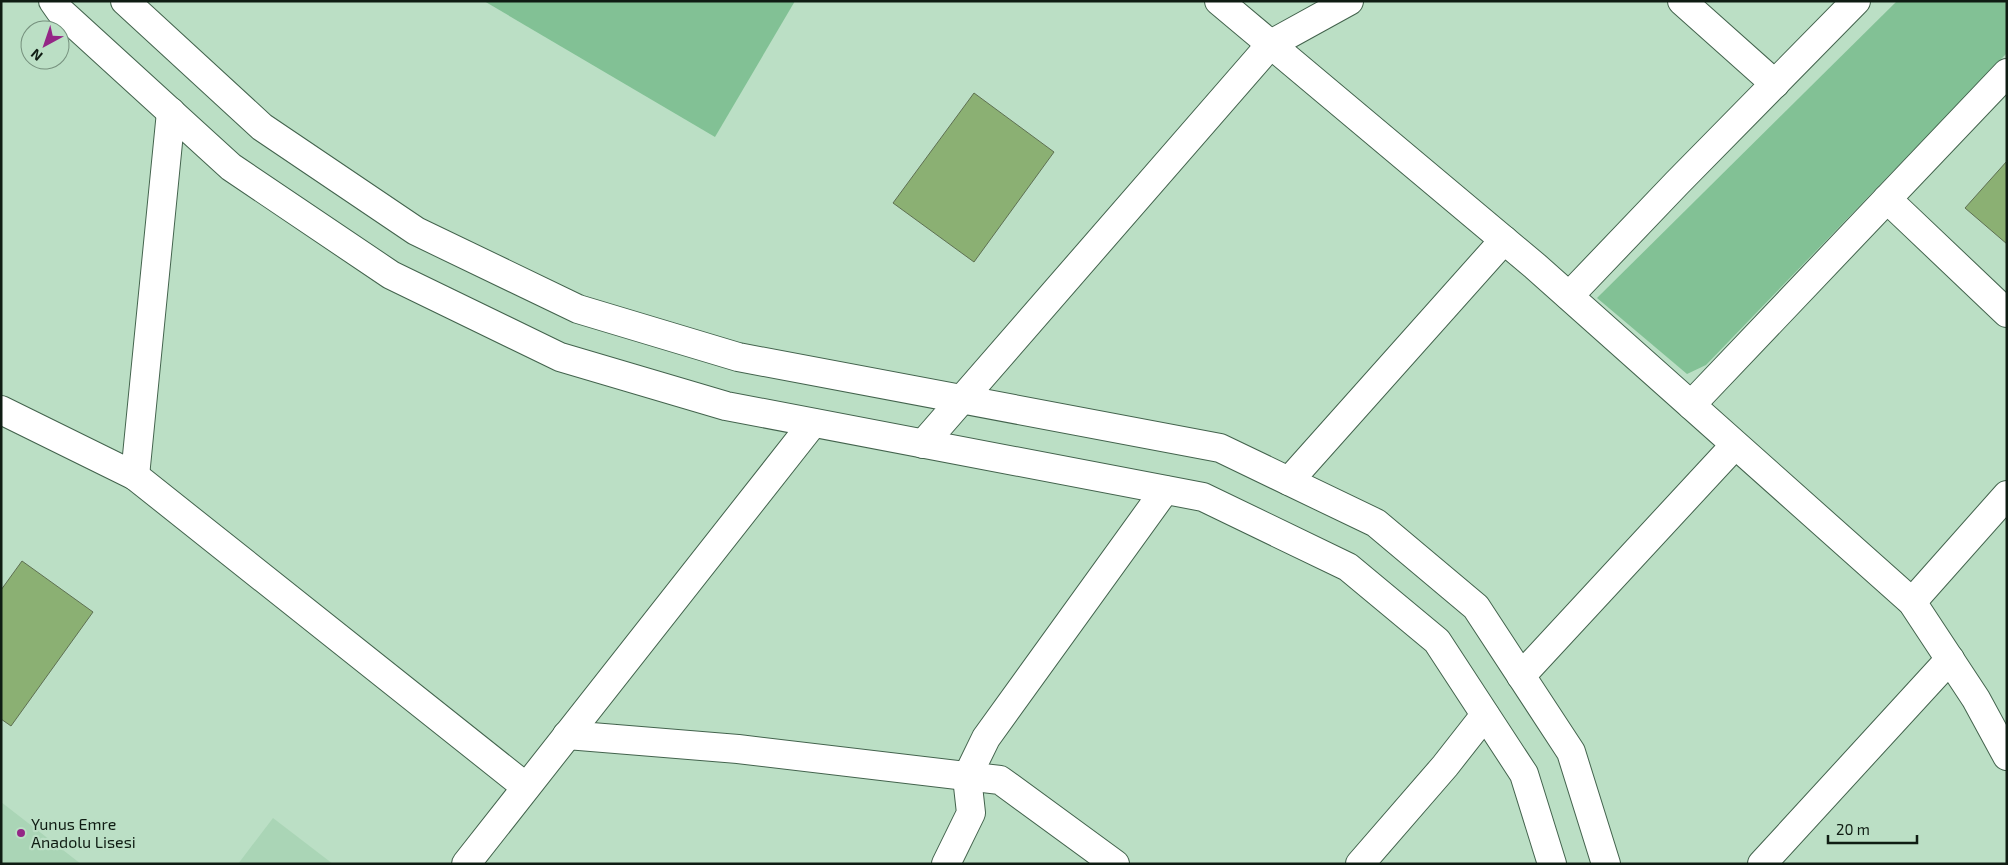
<svg xmlns="http://www.w3.org/2000/svg" width="2008" height="865" viewBox="0 0 2008 865" font-family="'Exo 2',sans-serif">
  <rect width="100%" height="100%" fill="#bbdfc5"/>
  <!-- built -->
  <g fill="#aad5b6">
    <path d="M1,802L81,864H1Z"/>
    <path d="M273,818L333,864H238Z"/>
  </g>
  <!-- green -->
  <g fill="#82c195">
    <path d="M484,1H795L715,137Z"/>
    <path d="M1897,1H2007V53L1706,365L1687,374L1597,298Z"/>
  </g>
  <!-- building -->
  <g fill="#8bb073" stroke="#5e7052">
    <path d="M974,93L1054,152L974,262L893,203Z"/>
    <path d="M2007,161V244L1965,208Z"/>
    <path d="M22,561L93,612L11,726L1,719V590Z"/>
  </g>
  <g fill="none" stroke-linecap="round" stroke-linejoin="round">
    <!-- minor casing -->
    <g stroke="#43634d" stroke-width="30">
      <g id="minor">
        <path d="M1219,1L1535,266L1912,602L1976,699L2007,756"/>
        <path d="M1682,1L1775,84"/>
        <path d="M1887,199L2007,313"/>
        <path d="M1569,296L1677,183L1856,1"/>
        <path d="M1691,405L2007,73"/>
        <path d="M1,410L135,476L526,787"/>
        <path d="M923,444L1271,44L1349,1"/>
        <path d="M135,476L171,112"/>
        <path d="M1289,481L1504,240"/>
        <path d="M1912,602L2007,495"/>
        <path d="M1521,676L1735,445"/>
        <path d="M567,735L738,749L1000,780L1115,864"/>
        <path d="M466,864L813,423"/>
        <path d="M946,864L971,813L967,777L986,738L1165,490"/>
        <path d="M1360,864L1445,766L1485,715"/>
        <path d="M1762,864L1950,659"/>
      </g>
    </g>
    <!-- secondary casing -->
    <g stroke="#43634d" stroke-width="30">
      <g id="secondary">
        <path d="M53,1L60,11L231,167L391,275L560,357L726,406L1203,497L1348,567L1437,641L1524,774L1552,864"/>
        <path d="M125,1L262,127L416,231L578,309L738,357L1220,448L1376,523L1476,607L1571,752L1606,864"/>
      </g>
    </g>
    <!-- minor -->
    <use href="#minor" stroke="#fff" stroke-width="28"/>
    <!-- secondary -->
    <use href="#secondary" stroke="#fff" stroke-width="28"/>
  </g>
  <!-- markers -->
  <circle fill="#942686" stroke="#bbdfc5" stroke-width="2" cx="21" cy="833" r="5"/>
  <g text-anchor="middle" stroke-width="4.5" stroke-linejoin="round" paint-order="stroke">
    <!-- poi labels -->
    <g font-size="16" fill="#0f1c13" stroke="#bbdfc5" text-anchor="start">
      <text x="31" y="830">Yunus Emre<tspan x="31" dy="18">Anadolu Lisesi</tspan></text>
    </g>
  </g>
  <!-- border -->
  <rect width="2008" height="865" fill="none" stroke="#0f1c13" stroke-width="5"/>
  <!-- north arrow -->
  <g transform="translate(45 45) rotate(220)"><circle r="24" fill="#bbdfc5" stroke="#76917e"/>
  <path d="M0-4L9 19L0 12L-9 19Z" fill="#942686"/>
  <text y="-8" font-size="14" font-weight="bold" text-anchor="middle" fill="#0f1c13">N</text>
  </g>
  <!-- scale -->
  <path d="M1828 835v8h89v-8" fill="none" stroke="#0f1c13" stroke-width="2.5"/>
  <text x="1836" y="835" font-size="15" fill="#0f1c13" stroke="#bbdfc5" stroke-width="4" paint-order="stroke">20 m</text>
</svg>
